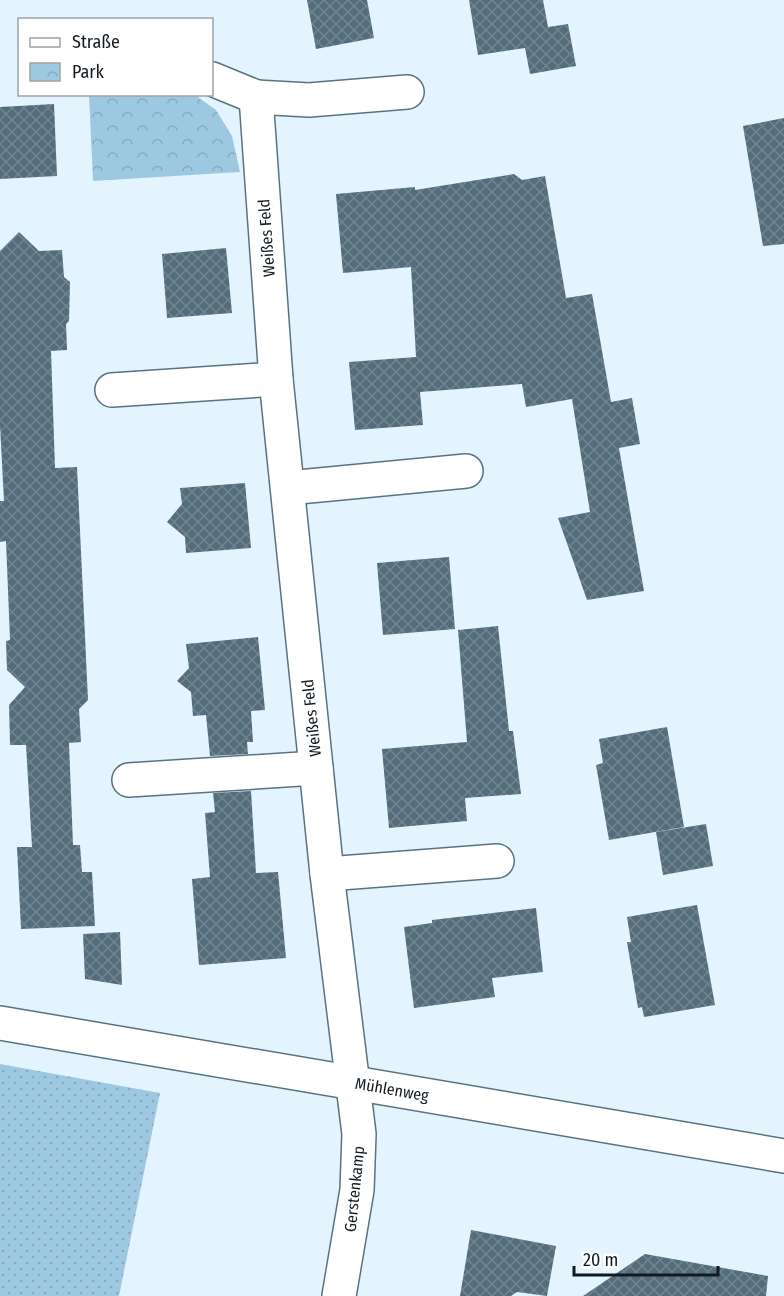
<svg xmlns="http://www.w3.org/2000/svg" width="784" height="1296" viewBox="0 0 784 1296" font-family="'Fira Sans Condensed',sans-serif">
  <defs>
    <pattern id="grass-dots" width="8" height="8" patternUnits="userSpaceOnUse" patternTransform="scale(1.5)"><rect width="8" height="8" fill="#9dc8e1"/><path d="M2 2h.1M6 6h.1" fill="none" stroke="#86abc1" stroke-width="1.8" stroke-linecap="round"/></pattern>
    <pattern id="park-crowns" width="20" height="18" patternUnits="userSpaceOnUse" patternTransform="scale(1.5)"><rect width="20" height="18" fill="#9dc8e1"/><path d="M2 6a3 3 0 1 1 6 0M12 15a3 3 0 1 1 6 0" fill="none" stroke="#86abc1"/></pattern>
    <pattern id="building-cross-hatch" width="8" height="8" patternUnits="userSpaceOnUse" patternTransform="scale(1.5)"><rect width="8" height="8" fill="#546d7b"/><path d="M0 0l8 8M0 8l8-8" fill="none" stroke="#72848e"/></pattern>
  </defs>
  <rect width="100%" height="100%" fill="#e4f4fe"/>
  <!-- grass -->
  <path fill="url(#grass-dots)" d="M0,1064L160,1093L119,1296H0Z"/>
  <!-- park -->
  <path fill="url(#park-crowns)" d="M89,95H195L216,110L232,136L240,172L93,181Z"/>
  <!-- building -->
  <g fill="url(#building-cross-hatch)">
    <path d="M307,0H367L374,38L316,49Z"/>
    <path d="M469,0H543L548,27L568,24L576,66L530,74L525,48L478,55Z"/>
    <path d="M54,104L57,176L0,179V107Z"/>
    <path d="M784,118V244L763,246L743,126Z"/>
    <path d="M514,174L522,180L545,176L566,298L592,294L611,402L632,398L640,444L619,448L644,591L587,600L558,518L590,512L572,399L526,407L522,384L420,392L423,425L355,430L349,362L416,357L411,267L343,273L336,194L415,187V190Z"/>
    <path d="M19,232L39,251L62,250L64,277L70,282L69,321L66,324L67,350L51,351L55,468L77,467L88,700L79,709L81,742L69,743L73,845H80L82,872H92L95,926L21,929L17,847H32L26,745H10L9,705L25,687L7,670L6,641L10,640L6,541L0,542V501H4L0,425V251Z"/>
    <path d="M226,248L232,313L167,318L162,254Z"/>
    <path d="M245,483L251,548L186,553L185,537L167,522L182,504L180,488Z"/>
    <path d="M449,557L455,629L383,635L377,563Z"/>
    <path d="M498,626L509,731H513L521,794L465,798L467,821L389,828L382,749L467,742L458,630Z"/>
    <path d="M258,637L265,710L251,711L253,742H247L248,754L210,756L206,715L193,716L191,692L177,681L189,668L186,644Z"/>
    <path d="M667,727L684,827L609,840L596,765L603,763L599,739Z"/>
    <path d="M251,791L256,873L278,872L286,958L199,965L192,879L210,877L205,813L215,812L213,793Z"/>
    <path d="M706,824L713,866L663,875L656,832Z"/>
    <path d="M697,905L715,1005L644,1017L642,1007L638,1008L627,942H631L627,917Z"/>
    <path d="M536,908L543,972L492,978L495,997L414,1008L404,927L432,923V920Z"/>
    <path d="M120,932L122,985L85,979L83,934Z"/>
    <path d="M471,1230L556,1246L547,1296L517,1292L511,1296H460Z"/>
    <path d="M645,1254L768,1276L766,1296H583Z"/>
  </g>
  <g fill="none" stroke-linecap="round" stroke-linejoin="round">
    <!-- street casing -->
    <g stroke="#597280" stroke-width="36">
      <g id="street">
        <path d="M212,79L256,97"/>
        <path d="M112,390L276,379"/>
        <path d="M288,488L466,471"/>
        <path d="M129,780L316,768"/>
        <path d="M327,874L497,861"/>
        <path d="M0,1023L784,1156"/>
        <path d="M339,1296L357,1190L359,1134L327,874L276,379L256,97L309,100L407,92"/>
      </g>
    </g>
    <!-- street -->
    <use href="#street" stroke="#fff" stroke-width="33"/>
  </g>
  <g text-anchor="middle" stroke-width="6" stroke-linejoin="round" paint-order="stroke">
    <!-- street labels -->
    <g font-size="16" fill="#101a20" stroke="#fff">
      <text transform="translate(266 238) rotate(-94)" y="6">Weißes Feld</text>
      <text transform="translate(311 718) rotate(-96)" y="6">Weißes Feld</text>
      <text transform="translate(392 1089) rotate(10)" y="6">Mühlenweg</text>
      <text transform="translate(354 1189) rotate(-84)" y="6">Gerstenkamp</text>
    </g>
  </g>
  <!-- legend -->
  <rect x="18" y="18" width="195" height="78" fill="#ffffff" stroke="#9fa3a6" stroke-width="1.5"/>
  <rect x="30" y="38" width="30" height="9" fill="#ffffff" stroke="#9fa3a6" stroke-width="1.5"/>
  <text x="72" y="48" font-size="18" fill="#101a20">Straße</text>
  <rect x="30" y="63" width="30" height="18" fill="url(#park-crowns)" stroke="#9fa3a6" stroke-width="1.5"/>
  <text x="72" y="78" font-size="18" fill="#101a20">Park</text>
  <!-- scale -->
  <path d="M574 1266v9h144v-9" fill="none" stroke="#101a20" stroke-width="3"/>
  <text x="583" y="1266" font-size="18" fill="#101a20" stroke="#ffffff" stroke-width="4.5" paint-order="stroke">20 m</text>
</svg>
